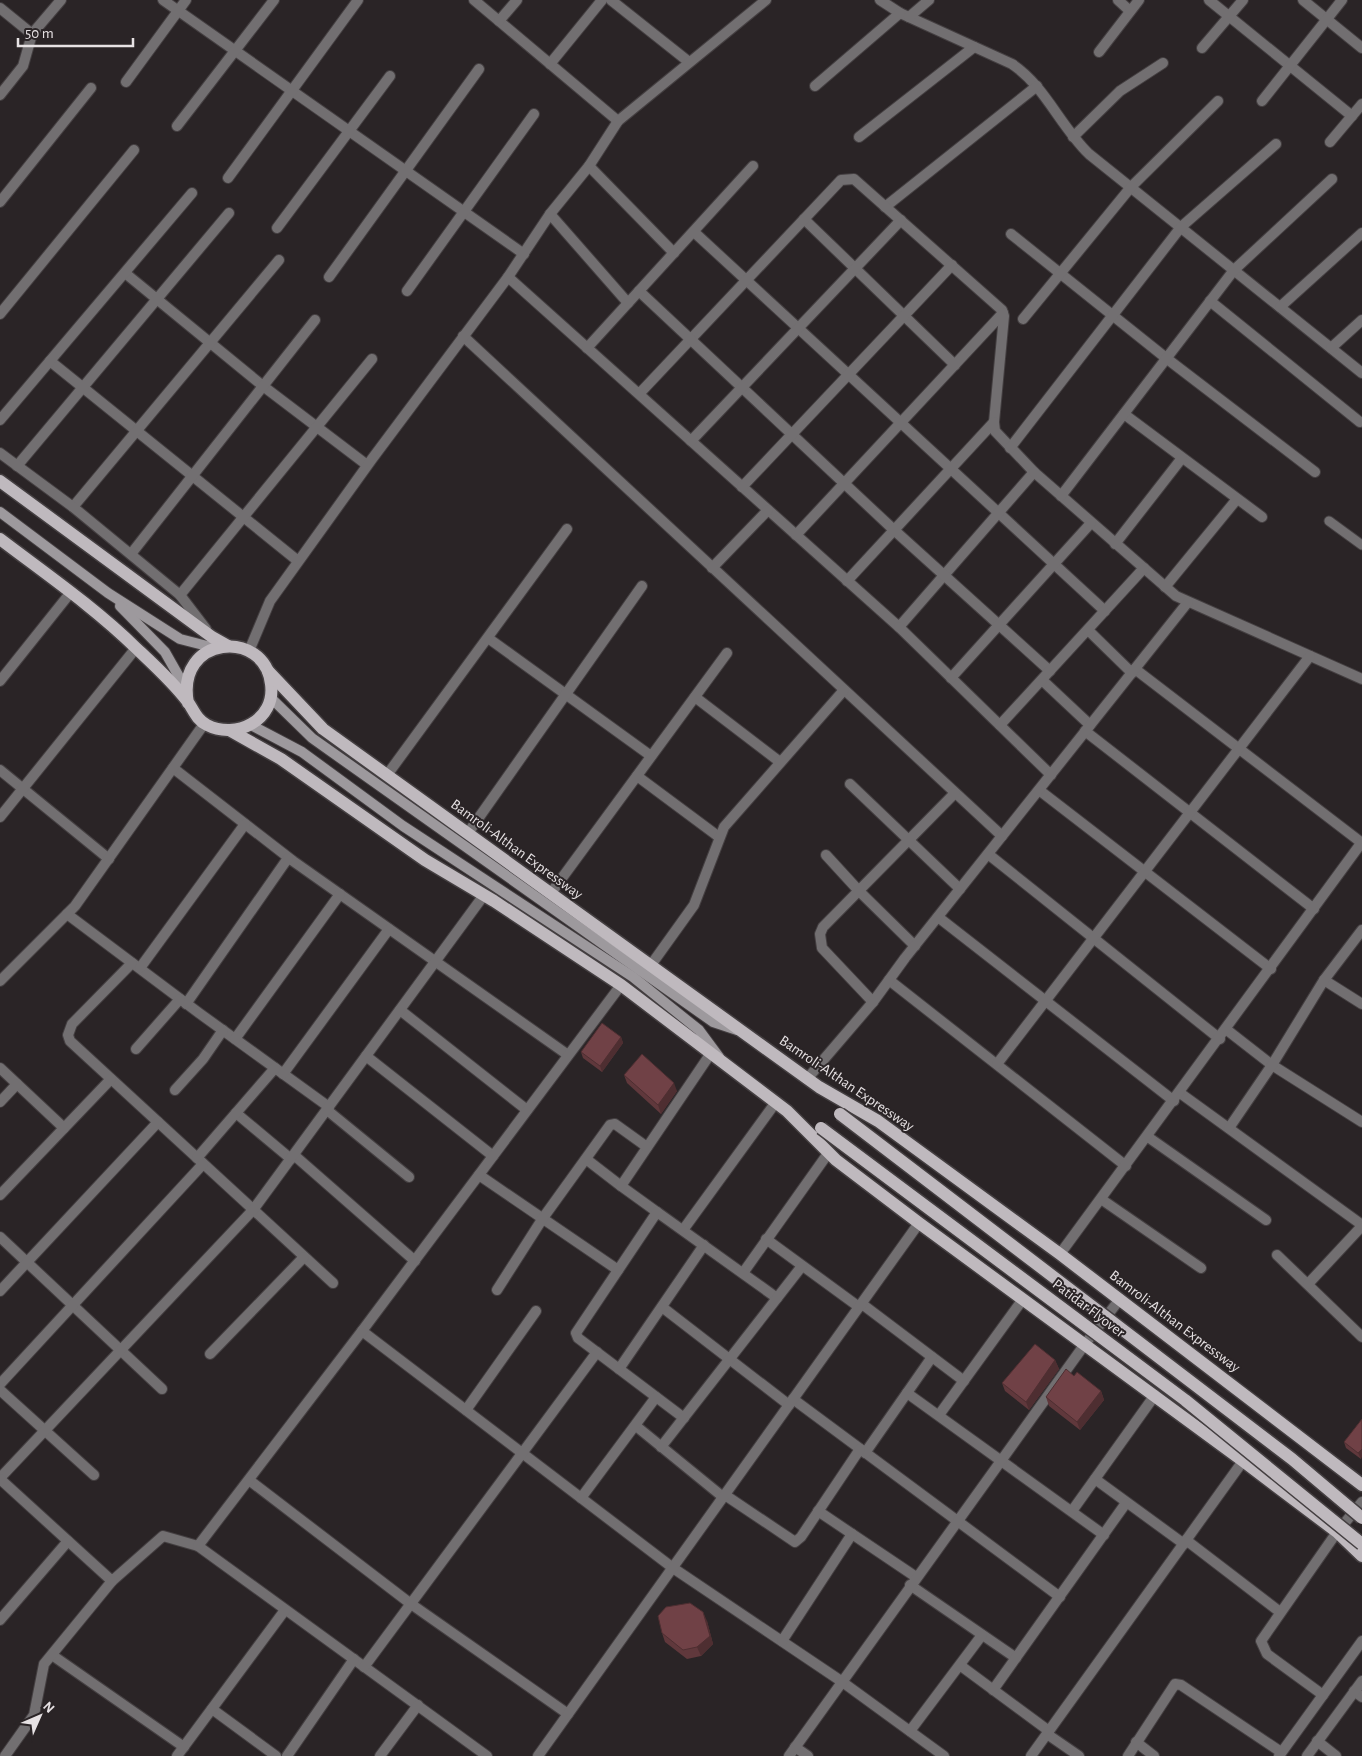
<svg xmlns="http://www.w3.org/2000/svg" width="1362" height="1756" viewBox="0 0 1362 1756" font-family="'Alegreya Sans',sans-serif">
  <rect width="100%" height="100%" fill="#2a2426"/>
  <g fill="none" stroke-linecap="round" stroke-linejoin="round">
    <!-- service casing -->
    <g stroke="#443f41" stroke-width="11">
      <path id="service" d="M1329,521L1362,545"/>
    </g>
    <!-- minor casing -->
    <g stroke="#443f41" stroke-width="12">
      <g id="minor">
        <path d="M163,0L524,254"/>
        <path d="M474,0L618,121"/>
        <path d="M611,0L689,62"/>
        <path d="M880,0L900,13L1012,64C1045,86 1060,126 1089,154L1362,373"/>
        <path d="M1118,0L1130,11"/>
        <path d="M1209,0L1352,116"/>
        <path d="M1303,0L1362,48"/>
        <path d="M0,8L32,34"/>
        <path d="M909,17L929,0"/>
        <path d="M499,21L517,0"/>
        <path d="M1202,48L1243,0"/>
        <path d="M1099,52L1139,0"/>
        <path d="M550,64L602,0"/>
        <path d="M126,82L186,0"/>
        <path d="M815,86L900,13"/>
        <path d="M0,95L23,66L32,34L61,0"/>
        <path d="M1262,101L1342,0"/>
        <path d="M177,126L274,0"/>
        <path d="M859,137L974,47"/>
        <path d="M1073,137L1120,91L1163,63"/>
        <path d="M1330,142L1362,104"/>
        <path d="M589,166L674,253"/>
        <path d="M228,178L358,0"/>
        <path d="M0,202L91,88"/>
        <path d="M885,207L1037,86"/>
        <path d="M550,214L628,303"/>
        <path d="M804,219L955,365"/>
        <path d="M277,228L390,76"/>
        <path d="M694,232L1105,611"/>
        <path d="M1011,234L1166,358L1315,472"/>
        <path d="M125,273L263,386L367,465"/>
        <path d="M329,277L479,69"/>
        <path d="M508,277L899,627L1034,472L995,431L994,422L1004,316L1002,310L854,179L841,180L639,394"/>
        <path d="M407,291L534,114"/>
        <path d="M639,291L894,530L1050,671"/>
        <path d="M1210,301L1360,422"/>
        <path d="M1280,307L1362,233"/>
        <path d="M0,314L134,150"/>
        <path d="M1023,319L1131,187L1218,101"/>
        <path d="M463,336L1002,836"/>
        <path d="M587,348L753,166"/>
        <path d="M1331,348L1362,320"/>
        <path d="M50,361L298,561"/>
        <path d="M1124,414L1262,517"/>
        <path d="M0,420L192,193"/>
        <path d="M691,441L901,220"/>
        <path d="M1010,448L1181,227L1276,144"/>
        <path d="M17,466L229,213"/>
        <path d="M1034,472L1176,596L1362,679"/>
        <path d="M742,487L952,265"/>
        <path d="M1061,496L1234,270L1332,179"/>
        <path d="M73,507L279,260"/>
        <path d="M796,535L1003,313"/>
        <path d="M1115,544L1182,458"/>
        <path d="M131,554L315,320"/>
        <path d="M712,568L768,510"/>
        <path d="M847,581L994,422"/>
        <path d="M1165,587L1237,499"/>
        <path d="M180,595L372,359"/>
        <path d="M899,627L1051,775"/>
        <path d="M1088,630L1132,673"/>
        <path d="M488,638L651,756"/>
        <path d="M249,651L270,601L372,459L508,277L550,214L589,166L618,121L766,0"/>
        <path d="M1135,669L1362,843"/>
        <path d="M951,678L1091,523"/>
        <path d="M1042,680L1090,725"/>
        <path d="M0,681L71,592"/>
        <path d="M695,697L780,762"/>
        <path d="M1000,725L1144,568"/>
        <path d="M1085,731L1314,909"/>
        <path d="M173,768L293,861L568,1055"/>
        <path d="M0,770L109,859"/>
        <path d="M387,775L567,529"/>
        <path d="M637,776L719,837"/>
        <path d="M850,784L960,889"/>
        <path d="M1039,790L1271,969"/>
        <path d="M0,817L136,648"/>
        <path d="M468,833L642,586"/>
        <path d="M988,854L1220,1039"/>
        <path d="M826,855L859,891L915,946"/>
        <path d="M551,893L727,653"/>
        <path d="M67,914L199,1013L329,1107"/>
        <path d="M938,917L1174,1101"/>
        <path d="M132,963L72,1024L68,1035L70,1041L333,1283"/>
        <path d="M651,965L694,905L724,827L844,690"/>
        <path d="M140,968L245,824"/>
        <path d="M889,980L1126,1166"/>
        <path d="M1324,980L1362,1004"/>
        <path d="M0,981L75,906L204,724"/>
        <path d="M873,1002L822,948L820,934L823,927L955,793"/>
        <path d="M186,1004L288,858"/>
        <path d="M400,1010L527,1110"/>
        <path d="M1227,1030L1272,1065L1362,1122"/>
        <path d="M235,1039L340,894"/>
        <path d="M136,1049L180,999"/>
        <path d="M366,1056L493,1156"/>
        <path d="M997,1064L1310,656"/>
        <path d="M0,1068L64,1128"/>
        <path d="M283,1074L389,929"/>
        <path d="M807,1079L873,1002L905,958L1188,602"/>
        <path d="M175,1090L203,1059L223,1030"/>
        <path d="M1180,1093L1362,1225"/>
        <path d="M0,1102L17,1084"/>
        <path d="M327,1110L409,1177"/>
        <path d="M236,1113L291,1159"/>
        <path d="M1229,1128L1272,1065L1324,980L1362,930"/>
        <path d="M1148,1137L1266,1220"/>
        <path d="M294,1155L415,1261"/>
        <path d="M197,1158L275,1068"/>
        <path d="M586,1159L621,1186"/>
        <path d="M479,1175L618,1270"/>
        <path d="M0,1195L111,1079"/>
        <path d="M1101,1199L1201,1268"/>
        <path d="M657,1212L621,1186L711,1053"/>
        <path d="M683,1230L776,1102"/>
        <path d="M0,1237L162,1389"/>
        <path d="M766,1239L859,1307"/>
        <path d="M1060,1254L1362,842"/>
        <path d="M1277,1255L1362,1337"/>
        <path d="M743,1273L829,1152"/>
        <path d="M1308,1284L1362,1226"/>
        <path d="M497,1290L543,1218L610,1125L615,1124L647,1147"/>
        <path d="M0,1291L158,1122"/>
        <path d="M862,1304L964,1381"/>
        <path d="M662,1307L789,1405"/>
        <path d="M362,1331L673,1568L841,1681L944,1756"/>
        <path d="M210,1354L304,1257"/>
        <path d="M619,1369L704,1245"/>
        <path d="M0,1384L203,1164"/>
        <path d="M0,1390L94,1475"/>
        <path d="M907,1393L1104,1535"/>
        <path d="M793,1399L1060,1597"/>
        <path d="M466,1410L536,1311"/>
        <path d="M939,1415L1023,1299"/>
        <path d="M684,1418L578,1338L576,1333L657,1212L777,1298"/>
        <path d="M636,1426L723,1497"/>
        <path d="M661,1447L802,1266"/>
        <path d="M865,1453L932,1357"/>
        <path d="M0,1478L253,1210L484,895"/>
        <path d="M0,1479L112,1581L163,1536L198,1546L487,1756"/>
        <path d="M1095,1479L1184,1544"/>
        <path d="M249,1480L411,1604L568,1714"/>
        <path d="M725,1495L795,1542L801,1537L860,1449"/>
        <path d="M581,1498L656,1397"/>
        <path d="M818,1511L916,1577"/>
        <path d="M1072,1511L1155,1395"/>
        <path d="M1186,1540L1280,1612"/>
        <path d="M198,1546L362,1331L621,985"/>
        <path d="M910,1585L1016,1658"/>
        <path d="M0,1620L68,1541"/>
        <path d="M782,1641L852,1534"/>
        <path d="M52,1655L184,1747"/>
        <path d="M961,1666L1049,1731"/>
        <path d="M364,1667L597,1352"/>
        <path d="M993,1690L1126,1503"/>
        <path d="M1354,1691L1362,1697"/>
        <path d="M1323,1695L1267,1654L1261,1641L1337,1532"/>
        <path d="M212,1709L276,1756"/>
        <path d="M910,1731L982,1635"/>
        <path d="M1047,1734L1079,1756"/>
        <path d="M1317,1741L1336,1756"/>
        <path d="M1136,1742L1154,1756"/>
        <path d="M795,1747L808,1756"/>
        <path d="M5,1756L34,1715L44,1664L112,1581"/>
        <path d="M177,1756L285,1610"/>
        <path d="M287,1756L354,1659"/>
        <path d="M380,1756L418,1705"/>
        <path d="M789,1756L1085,1344L1120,1299"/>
        <path d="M1031,1756L1243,1461"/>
        <path d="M1128,1756L1175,1684L1181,1685L1281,1752"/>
      </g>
    </g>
    <!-- tertiary casing -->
    <g stroke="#443f41" stroke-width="12">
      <g id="tertiary">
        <path d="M0,453L73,507L180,595L206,629"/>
        <path d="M1338,1531L1362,1502"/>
        <path d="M538,1756L919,1223"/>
        <path d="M1279,1756L1362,1641"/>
        <path d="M1307,1756L1362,1681"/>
      </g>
    </g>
    <!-- secondary casing -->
    <g stroke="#443f41" stroke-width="12">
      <g id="secondary">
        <path d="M0,512L108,593L180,639L215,648"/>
        <path d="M120,606L165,652L186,689"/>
        <path d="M271,698L312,738L713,1022L737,1030"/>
        <path d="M251,725L302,752L403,826L633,977L699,1030L719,1057"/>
      </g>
    </g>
    <!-- primary casing -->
    <g stroke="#443f41" stroke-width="15">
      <g id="primary">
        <path d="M0,481L212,637L228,646"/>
        <path d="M0,539C46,574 94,607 136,648C153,664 174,683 188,702C194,711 197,720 207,725C236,740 276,720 271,684C265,628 175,635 188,703"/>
        <path d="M268,671L323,729L819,1087L878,1121L1060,1254L1362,1485"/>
        <path d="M231,731L281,759L425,860L494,901L621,985L787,1111L836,1160L919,1223L1243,1461L1337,1532L1362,1556"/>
      </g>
    </g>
    <!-- service -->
    <use href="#service" stroke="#726f71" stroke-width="9"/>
    <!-- minor -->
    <use href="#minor" stroke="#726f71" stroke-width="10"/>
    <!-- tertiary -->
    <use href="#tertiary" stroke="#726f71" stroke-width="10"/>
    <!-- secondary -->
    <use href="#secondary" stroke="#9d999d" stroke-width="10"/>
    <!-- primary -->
    <use href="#primary" stroke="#bfb9be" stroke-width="12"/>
    <!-- primary-bridge casing -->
    <g stroke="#443f41" stroke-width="15" stroke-linecap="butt">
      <g id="primary-bridge">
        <path d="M840,1114L1292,1459L1362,1518"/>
        <path d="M821,1128L1185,1400L1362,1544"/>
      </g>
    </g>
    <!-- primary-bridge -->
    <use href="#primary-bridge" stroke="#bfb9be" stroke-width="12"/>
  </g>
  <!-- wall -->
  <g fill="#60383c">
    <path d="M621,1037L623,1043L602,1072L583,1058L581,1052Z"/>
    <path d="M624,1075L677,1091L661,1114L627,1083Z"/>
    <path d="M1055,1360L1059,1369L1029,1410L1005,1391L1002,1383Z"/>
    <path d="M1101,1391L1104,1400L1080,1430L1049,1406L1046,1397Z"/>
    <path d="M1362,1419L1361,1459L1346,1448L1344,1442Z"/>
    <path d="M707,1621L713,1644L701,1656L687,1659L665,1642L662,1633Z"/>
  </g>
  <!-- shaded-wall -->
  <g fill="#4e2e31">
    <path d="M621,1037L623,1043L602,1072L600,1066Z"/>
    <path d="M674,1083L677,1091L661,1114L658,1105Z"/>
    <path d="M1055,1360L1059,1369L1029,1410L1026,1402Z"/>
    <path d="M1101,1391L1104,1400L1080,1430L1077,1422Z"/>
    <path d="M1362,1449V1457L1361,1459L1358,1453Z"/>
    <path d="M703,1612L707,1621L713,1644L701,1656L697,1647Z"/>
  </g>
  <!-- building -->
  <g fill="#704146" stroke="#4e2e31">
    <path d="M602,1023L621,1037L600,1066L581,1052Z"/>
    <path d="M642,1054L674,1083L658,1105L624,1075Z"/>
    <path d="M1035,1344L1055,1360L1026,1402L1002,1383Z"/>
    <path d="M1066,1369L1074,1376L1077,1372L1101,1391L1077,1422L1046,1397Z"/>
    <path d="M1362,1419V1449L1358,1453L1344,1442Z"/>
    <path d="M690,1603L703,1612L710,1636L697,1647L683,1650L662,1633L658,1616L666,1607Z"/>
  </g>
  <g text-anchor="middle" stroke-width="4" stroke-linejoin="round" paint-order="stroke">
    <!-- street labels -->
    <g font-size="15" fill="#e7e2e4" stroke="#2a2426">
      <text transform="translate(517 849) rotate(36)" y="5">Bamroli-Althan Expressway</text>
      <text transform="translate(847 1083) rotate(34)" y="5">Bamroli-Althan Expressway</text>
      <text transform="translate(1089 1308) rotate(37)" y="5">Patidar Flyover</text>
      <text transform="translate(1175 1321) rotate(37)" y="5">Bamroli-Althan Expressway</text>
    </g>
  </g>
  <!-- north arrow -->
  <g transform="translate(40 1716) rotate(45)" stroke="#2a2426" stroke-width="4" paint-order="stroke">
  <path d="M0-4L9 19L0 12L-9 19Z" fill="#e7e2e4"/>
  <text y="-8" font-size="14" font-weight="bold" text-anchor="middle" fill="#e7e2e4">N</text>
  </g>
  <!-- scale -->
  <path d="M18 38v8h115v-8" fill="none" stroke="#e7e2e4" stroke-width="2.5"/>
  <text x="25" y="38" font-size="15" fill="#e7e2e4" stroke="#2a2426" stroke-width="4" paint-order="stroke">50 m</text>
</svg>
